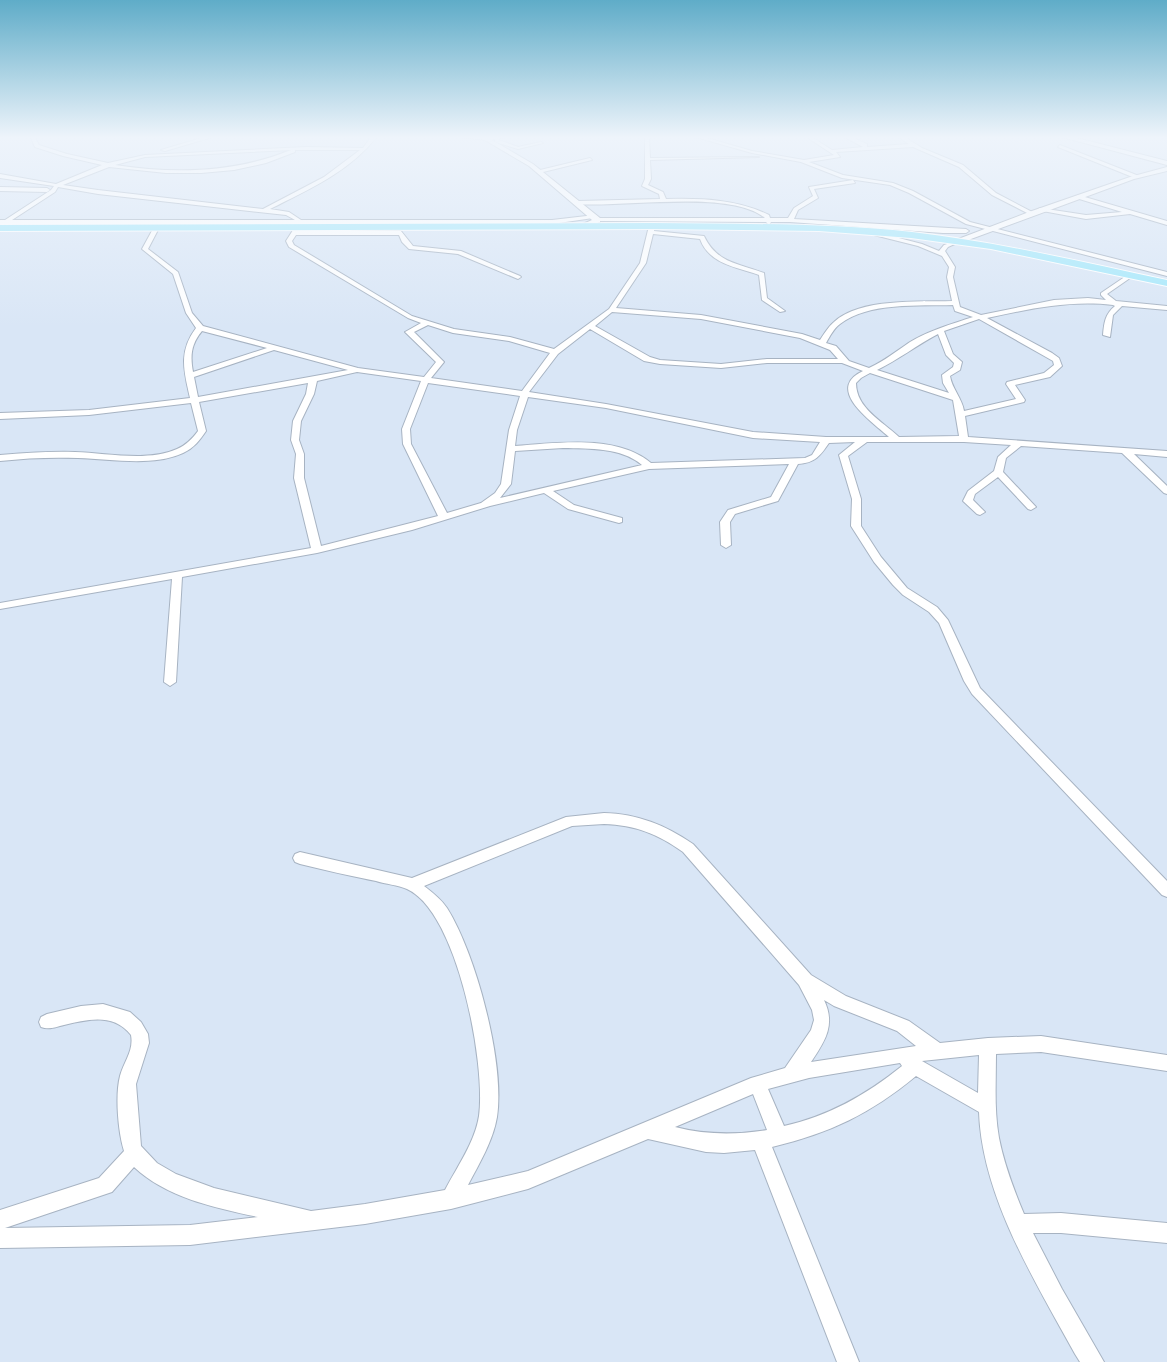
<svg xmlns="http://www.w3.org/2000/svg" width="1167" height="1362" viewBox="0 0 1167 1362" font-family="'Space Grotesk',sans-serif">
  <rect width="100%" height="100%" fill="#d9e6f6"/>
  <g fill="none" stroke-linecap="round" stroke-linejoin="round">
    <!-- minor casing -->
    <g stroke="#a7b3c2" stroke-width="2">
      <g id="minor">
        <path d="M30,136H34L39,145L67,154L108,163L145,155L306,147L363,148L372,136H377C351,171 308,190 270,209L289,212L301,220H552L595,215L593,218L552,224H301L298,231H401L413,246L461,251L520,276L521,277L518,279L458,254L409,249L402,242L399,235H296L292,241L294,245L412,316L454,329L510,337L554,349L609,309L640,263L649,226L652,224L655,226L654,231L704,236C717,263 737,263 764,273L767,298L785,311L780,312L762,300L759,275C736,267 709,264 700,239L653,234L646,263L616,308L701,315L802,334L820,340C824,334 828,327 834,322C860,298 918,302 952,301L947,277L949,267L942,256L918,246L866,233L868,230L922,244L939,251L944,245L959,240V242L948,247L945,251L955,267L953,277L960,307L981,315L1054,300L1088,298L1106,300L1101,295V293L1129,274H1133V276L1107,294L1116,301L1167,306V310L1122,306L1113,315L1110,337L1103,335C1104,323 1105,314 1115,306L1113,305C1069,300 1029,309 987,318L1052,353L1059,358L1062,366L1050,377L1015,385L1025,400L1024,402L965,416L968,437L1167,451V457L1134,454L1167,486V494L1164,493L1122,453L1021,446L1006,458L1003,472L1036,507L1031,510L1028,509L998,477L975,494L973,500L985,512L980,515L977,514L963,501L968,491L994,471L998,457L1011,445L964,442H867L848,456L861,499V526L881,557L907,588L937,607L948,620L980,688L1167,881V897L1162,895L972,694L964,681L939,623L929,612L903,595L893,585L874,562L851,526L852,499L839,455L855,442L829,443C820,456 815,463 798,464L778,501L735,514L730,522L731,545L726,548L721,545L720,522L728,510L771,497L789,464L649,469L553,491L574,505L622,518V522L619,523L568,509L544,493L490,506L412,530L317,553L182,577L176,682L170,686L164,682L172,579L0,609V603L311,548L294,478L296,454L291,440L293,421L306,394L308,383L199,402L206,431C200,440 194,448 183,453C152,467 111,459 78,458C52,457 26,458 0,461V455C25,453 50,451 75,452C105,453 149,462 177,449C186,445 192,439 198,431L191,403L89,415L0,419V413L89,410L190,398C184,371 178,352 196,328L186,313L173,274L142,249L154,227L159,228L148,249L178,272L192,313L203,326L358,368L424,377L436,362L405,332L421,323L408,318L289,247L286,241L295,227V224H0V220H5L51,190L54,186L0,178V174L56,184L102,165L63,156L35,147ZM291,150C234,173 175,174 115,165L145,157ZM295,150H360L324,177L263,209L98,190L63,185L109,167L166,173H201L234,170L266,163L295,152ZM58,187L98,194L286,215L295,220H12L55,192ZM953,305L955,311L973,317C952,324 930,330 910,342C895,352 886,360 869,368L849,361L836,346L826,343C830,336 834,328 840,324C868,302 919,306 953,305ZM612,312L701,319L800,338L830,350L838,359H767L721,364L660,360L650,357L595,326ZM979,319L1046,357L1053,361L1054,365L1044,373L1007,382L1006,384L1016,399L964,411C962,398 952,389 950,376L960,370L962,362L953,354L944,331ZM428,325L453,333L509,341L550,353L522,391L431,378L444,362L414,332ZM590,329L644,361L660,364L721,368L767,363H842L863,371C824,389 872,422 889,437H826L753,432L606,404L529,392L558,354ZM202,331L267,348L193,372C190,356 191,344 202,331ZM938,334L946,355L954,363L953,367L942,375L943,383L949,393L877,370C898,360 917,345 938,334ZM274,350L348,370L198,397L194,377ZM357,372L421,381L402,429L403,444L438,516L321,546L304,478V454L299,440L301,421L314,394L317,381ZM870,373L953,400L959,436L899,437C882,421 856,408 856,383L861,378ZM428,383L520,396L509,430L501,484L495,493L481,503L447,513L411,444L410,429ZM528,397L606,408L753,438L820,442L812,455L805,458L651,463C616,434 558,443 515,446L517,430ZM563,448C590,449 621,447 642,465L500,498L511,484L515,451Z"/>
        <path d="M208,136H216L165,151L161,150Z"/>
        <path d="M453,136H508L499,138V140L518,147L541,142L543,143L518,149L495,142V139L486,140Z"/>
        <path d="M645,136H649L650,158L759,157L650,160L651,179L648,185L663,192L666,199C701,198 737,199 769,215L770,218H788L794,208L813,196L809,187L853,180L855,183L814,189L818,198L798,210L794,219L966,229L969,231L966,233H943L790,222H771L769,225L766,222L595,221L597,218H765C730,189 622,208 576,204L578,201L660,199L659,194L642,186L645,179Z"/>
        <path d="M692,136H700L752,151L804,160L834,155L805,136H810L832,150L863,147L843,136H849L867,144V147L909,144L897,136H903L922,148L963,165L996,193L1034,213L1029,214L992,195L959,167L913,147L836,152L840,157L809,162L843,175L893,183L913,191L970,222L1167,272V276L966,224L909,193L890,185L842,178L801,162L752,153Z"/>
        <path d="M1060,145L1139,176L1140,177L1135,178L1058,147Z"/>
        <path d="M590,158L592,160L539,173L536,171Z"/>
        <path d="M0,187L47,188L50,190L47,192L0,191Z"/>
        <path d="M1078,195L1167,221V225L1130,214L1086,219L1037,210L1040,208L1086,215L1122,212L1076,198Z"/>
        <path d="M604,813C638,814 665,825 693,844L811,975L846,996L909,1021L940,1043L988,1038L1041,1036L1167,1055V1071L1041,1052L996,1054C996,1082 994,1110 999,1138C1004,1164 1014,1190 1024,1214L1061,1213L1167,1223V1243L1061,1233H1033L1062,1289L1104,1362H1080L1075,1354C1035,1281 982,1197 979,1112L916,1076C870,1114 830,1133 772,1147L859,1362H837L755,1150L724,1153L706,1152L648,1139L528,1189L451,1209L365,1224L190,1245L0,1248V1210L99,1178L124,1151C118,1132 115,1095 120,1076C124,1061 134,1051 131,1035C114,1013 88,1019 64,1025C56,1027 49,1030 41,1027L39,1022L41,1017L47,1014L81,1006L103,1004L130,1012L141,1022L148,1034L149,1043L136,1084L141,1146L157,1163L176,1174L214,1188L311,1211L365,1204L445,1190C457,1167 475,1142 479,1116C486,1065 458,912 407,889C398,885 385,884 376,881C350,876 325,870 300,864L295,862L293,858L295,854L300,852L412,878L566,817ZM604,824C635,825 658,834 683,852L799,985L812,1010L814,1020L811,1030L785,1068L751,1078L528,1171L468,1185C479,1164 493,1141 497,1117C505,1063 476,954 447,908C441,899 432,892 424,886L572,826ZM824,1000L834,1006L897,1031L916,1046L811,1062C825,1041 836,1025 824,1000ZM979,1055L978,1093L922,1061ZM900,1063L902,1066C866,1095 829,1116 784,1126L768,1089L809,1078ZM753,1094L767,1130C735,1135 707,1135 675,1127ZM134,1167C167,1198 216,1208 258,1217L190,1225L5,1228L112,1192Z"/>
      </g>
    </g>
    <!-- tertiary casing -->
    <g stroke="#a7b3c2" stroke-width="2">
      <g id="tertiary">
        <path d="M478,136H485L533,164L600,218V222L583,228V224L592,220L529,166Z"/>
        <path d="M1058,136H1069L1167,161V165Z"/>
        <path d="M1167,167V171L1134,179L960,243L953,241L1029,212L1130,177Z"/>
      </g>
    </g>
    <!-- primary casing -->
    <g stroke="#fff" stroke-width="2">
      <path id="primary" d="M652,223C739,224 825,223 912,232C998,242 1082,262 1167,280V286L991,249L911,238L819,231L652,229L0,231V225Z"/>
    </g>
    <!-- minor -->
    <use href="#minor" fill="#fff" fill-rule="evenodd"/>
    <!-- tertiary -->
    <use href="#tertiary" fill="#fff" fill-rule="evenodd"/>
    <!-- primary -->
    <use href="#primary" fill="#a4e8fb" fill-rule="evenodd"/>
  </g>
  <!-- sky -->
  <linearGradient id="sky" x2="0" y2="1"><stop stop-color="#5facc8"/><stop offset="0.42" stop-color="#eef4fb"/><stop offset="1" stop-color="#eef4fb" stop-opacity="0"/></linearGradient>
  <rect width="1167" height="327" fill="url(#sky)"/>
</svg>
